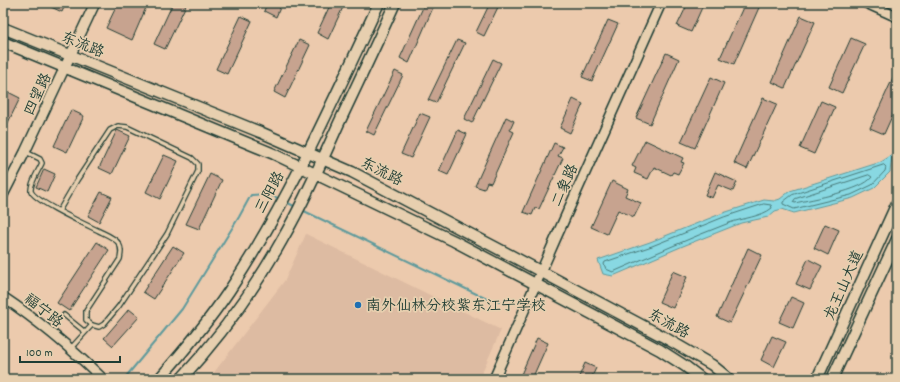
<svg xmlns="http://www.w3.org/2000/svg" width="900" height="382" viewBox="0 0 900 382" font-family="Dekko,'LXGW WenKai TC',sans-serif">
  <rect width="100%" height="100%" fill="#eccaad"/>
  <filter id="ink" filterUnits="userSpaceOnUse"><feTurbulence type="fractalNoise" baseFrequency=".025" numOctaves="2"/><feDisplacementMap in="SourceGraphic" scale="8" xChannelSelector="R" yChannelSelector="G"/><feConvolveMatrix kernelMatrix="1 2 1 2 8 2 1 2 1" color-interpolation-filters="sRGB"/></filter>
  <g filter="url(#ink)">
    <!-- built -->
    <path fill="#ddbba2" d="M306,234L501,330L479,379H209L285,280Z"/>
    <!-- water -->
    <path fill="#88d8e2" stroke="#5e9a9c" d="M892,155L890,172L874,188L853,198L794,213L782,209L775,211L768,217L741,223L721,231L683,246L613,276L603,274L598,260L650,242L723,213L764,200L774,201L780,199L790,191L881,162Z"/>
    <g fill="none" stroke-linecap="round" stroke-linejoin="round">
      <!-- shore -->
      <g stroke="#497b7a" stroke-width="1">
        <path d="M884,165L886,167L885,171L872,185L851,195L794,209L783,204V202L792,195Z"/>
        <path d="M869,175L872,177C862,191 812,199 795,203L793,202L795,199Z"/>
        <path d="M764,204L771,205L772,208C761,217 743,218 729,223C690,238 652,255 613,272L606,269L604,264L605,262L652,246L724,217Z"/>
      </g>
      <!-- stream -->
      <g stroke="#5e9a9c" stroke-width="2">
        <path d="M286,202L296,207"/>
        <path d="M302,210L491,301H500"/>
        <path d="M124,379L182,309L239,217L251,195L268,194L280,199"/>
      </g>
    </g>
    <!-- building -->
    <g fill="#c7a38f" stroke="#1f3d34">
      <path d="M53,3H66L62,12L51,7Z"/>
      <path d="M118,3H148L132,40L106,28Z"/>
      <path d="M173,3H187L165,49L154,44Z"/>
      <path d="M267,3H282L276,17L264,11Z"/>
      <path d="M331,3H345L328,39L317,33Z"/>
      <path d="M425,3H435L409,63L400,58Z"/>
      <path d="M490,3H500L484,36L476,32Z"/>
      <path d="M688,3H704L691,32L677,26Z"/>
      <path d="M745,3H761L734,64L720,58Z"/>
      <path d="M241,16L252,21L227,74L216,69Z"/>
      <path d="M801,16L815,22L785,88L772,82Z"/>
      <path d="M608,20L618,24L592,81L582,77Z"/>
      <path d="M851,38L865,44L842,93L829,87Z"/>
      <path d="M299,40L310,45L285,98L274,92Z"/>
      <path d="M457,40L465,43L436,103L428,100Z"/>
      <path d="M666,53L679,59L650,124L636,118Z"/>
      <path d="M493,59L501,63L472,123L464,119Z"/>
      <path d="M897,69V105L884,134L870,128Z"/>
      <path d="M395,71L403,75L374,135L366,131Z"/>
      <path d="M711,77L724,83L695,148L681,142Z"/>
      <path d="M8,92L20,98L3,133V104Z"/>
      <path d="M763,98L777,104L747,169L734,163Z"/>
      <path d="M573,99L583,104L570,133L560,128Z"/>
      <path d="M821,101L835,107L814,154L800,148Z"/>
      <path d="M71,110L84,116L67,152L54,146Z"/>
      <path d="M420,113L430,117L411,158L401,154Z"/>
      <path d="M506,117L514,121L510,130L514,132L491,183L487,182L484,189L475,186Z"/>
      <path d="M117,130L130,136L112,174L99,168Z"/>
      <path d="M458,130L467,134L448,175L439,171Z"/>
      <path d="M645,140L683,158L681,162L684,163L678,174L673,172L671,175L654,167L648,179L634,173L636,168L632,166Z"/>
      <path d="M554,143L563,147L558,156L563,158L539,209L535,208L532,215L523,212Z"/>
      <path d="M164,155L178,161L160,199L146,192Z"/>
      <path d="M44,169L55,174L47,192L36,187Z"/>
      <path d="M715,172L737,182L733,191L718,185L712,198L705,195Z"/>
      <path d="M210,174L222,180L199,229L186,224Z"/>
      <path d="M612,181L628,189L625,196L641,203L634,217L618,210L607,234L591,227Z"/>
      <path d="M101,192L112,197L99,222L88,216Z"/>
      <path d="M825,224L839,230L828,255L814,248Z"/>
      <path d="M97,242L109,250L69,311L57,303Z"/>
      <path d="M173,246L184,253L154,299L143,292Z"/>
      <path d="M748,248L762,255L730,323L717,317Z"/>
      <path d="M808,259L822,266L810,290L796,284Z"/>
      <path d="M673,271L687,277L673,308L659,302Z"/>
      <path d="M791,297L804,303L793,328L779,322Z"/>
      <path d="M129,309L139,317L113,346L104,338Z"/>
      <path d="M772,336L786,342L774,367L761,360Z"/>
      <path d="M537,338L548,343L532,379H519Z"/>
      <path d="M585,363L596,368L591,379H578Z"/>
    </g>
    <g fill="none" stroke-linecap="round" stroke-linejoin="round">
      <!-- service casing -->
      <g stroke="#1f3d34" stroke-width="6">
        <g id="service">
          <path d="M26,152L40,159L42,163C39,170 30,183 31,191C34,201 87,225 99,231C105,234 116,238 119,244C122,249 121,253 120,259L86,311V320L92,325L99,327L104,324L119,306L167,234L198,171V164L192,158L127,127L118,126L110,130L77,180L59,211"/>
          <path d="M64,315L85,332"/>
          <path d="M71,348L92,325"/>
        </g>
      </g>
      <!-- tertiary casing -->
      <g stroke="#1f3d34" stroke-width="12">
        <g id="tertiary">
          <path d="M866,3L897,17"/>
          <path d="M3,195L25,152L95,3"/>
          <path d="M3,297C39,321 72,349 103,379"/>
          <path d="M494,379L555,240L661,3"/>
        </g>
      </g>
      <!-- secondary casing -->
      <g stroke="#1f3d34" stroke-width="13">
        <g id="secondary">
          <path d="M3,28L260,132L352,172L510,255L662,336L712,365L729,379"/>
          <path d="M3,42L274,154L454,241L660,350L685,366L702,379"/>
          <path d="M159,379C184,351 208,322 229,291C289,201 333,101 379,3"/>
          <path d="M181,379C220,337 254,290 282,240C304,202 321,163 339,123C358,83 377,43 395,3"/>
          <path d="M817,379L897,203"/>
          <path d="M832,379L897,239"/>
        </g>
      </g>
      <!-- service -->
      <use href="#service" stroke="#e7cfaf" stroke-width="3.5"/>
      <!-- tertiary -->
      <use href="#tertiary" stroke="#e7cfaf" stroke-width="9"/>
      <!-- secondary -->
      <use href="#secondary" stroke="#e7cfaf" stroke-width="10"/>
    </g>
  </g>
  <!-- markers -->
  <circle fill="#1f6fb2" stroke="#e7cfaf" stroke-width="1.5" cx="358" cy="305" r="4"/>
  <g text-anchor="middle" stroke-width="3.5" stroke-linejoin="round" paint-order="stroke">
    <!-- street labels -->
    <g font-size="15" fill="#1f3d34" stroke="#e7cfaf">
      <text transform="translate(83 44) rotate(22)" y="5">东流路</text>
      <text transform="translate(37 94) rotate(-65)" y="5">四望路</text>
      <text transform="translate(382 171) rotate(27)" y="5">东流路</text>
      <text transform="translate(564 185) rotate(-66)" y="5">二象路</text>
      <text transform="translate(269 192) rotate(-62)" y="5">三阳路</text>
      <text transform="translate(843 285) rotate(-66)" y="5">龙王山大道</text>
      <text transform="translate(44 310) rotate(38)" y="5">福宁路</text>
      <text transform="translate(669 323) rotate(29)" y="5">东流路</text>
    </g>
    <!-- poi labels -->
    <g font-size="15" fill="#1f3d34" stroke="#e7cfaf" text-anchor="start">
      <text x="366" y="310">南外仙林分校紫东江宁学校</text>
    </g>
  </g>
  <!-- margin -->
  <rect width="900" height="382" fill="none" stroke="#e7cfaf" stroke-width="16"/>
  <rect x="8" y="8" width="884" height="366" fill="none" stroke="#1f3d34" stroke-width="1.5" filter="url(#ink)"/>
  <!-- scale -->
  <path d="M20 356v6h100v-6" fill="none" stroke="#1f3d34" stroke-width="2"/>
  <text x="26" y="356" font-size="12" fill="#1f3d34" stroke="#e7cfaf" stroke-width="3" paint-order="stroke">100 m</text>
</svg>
